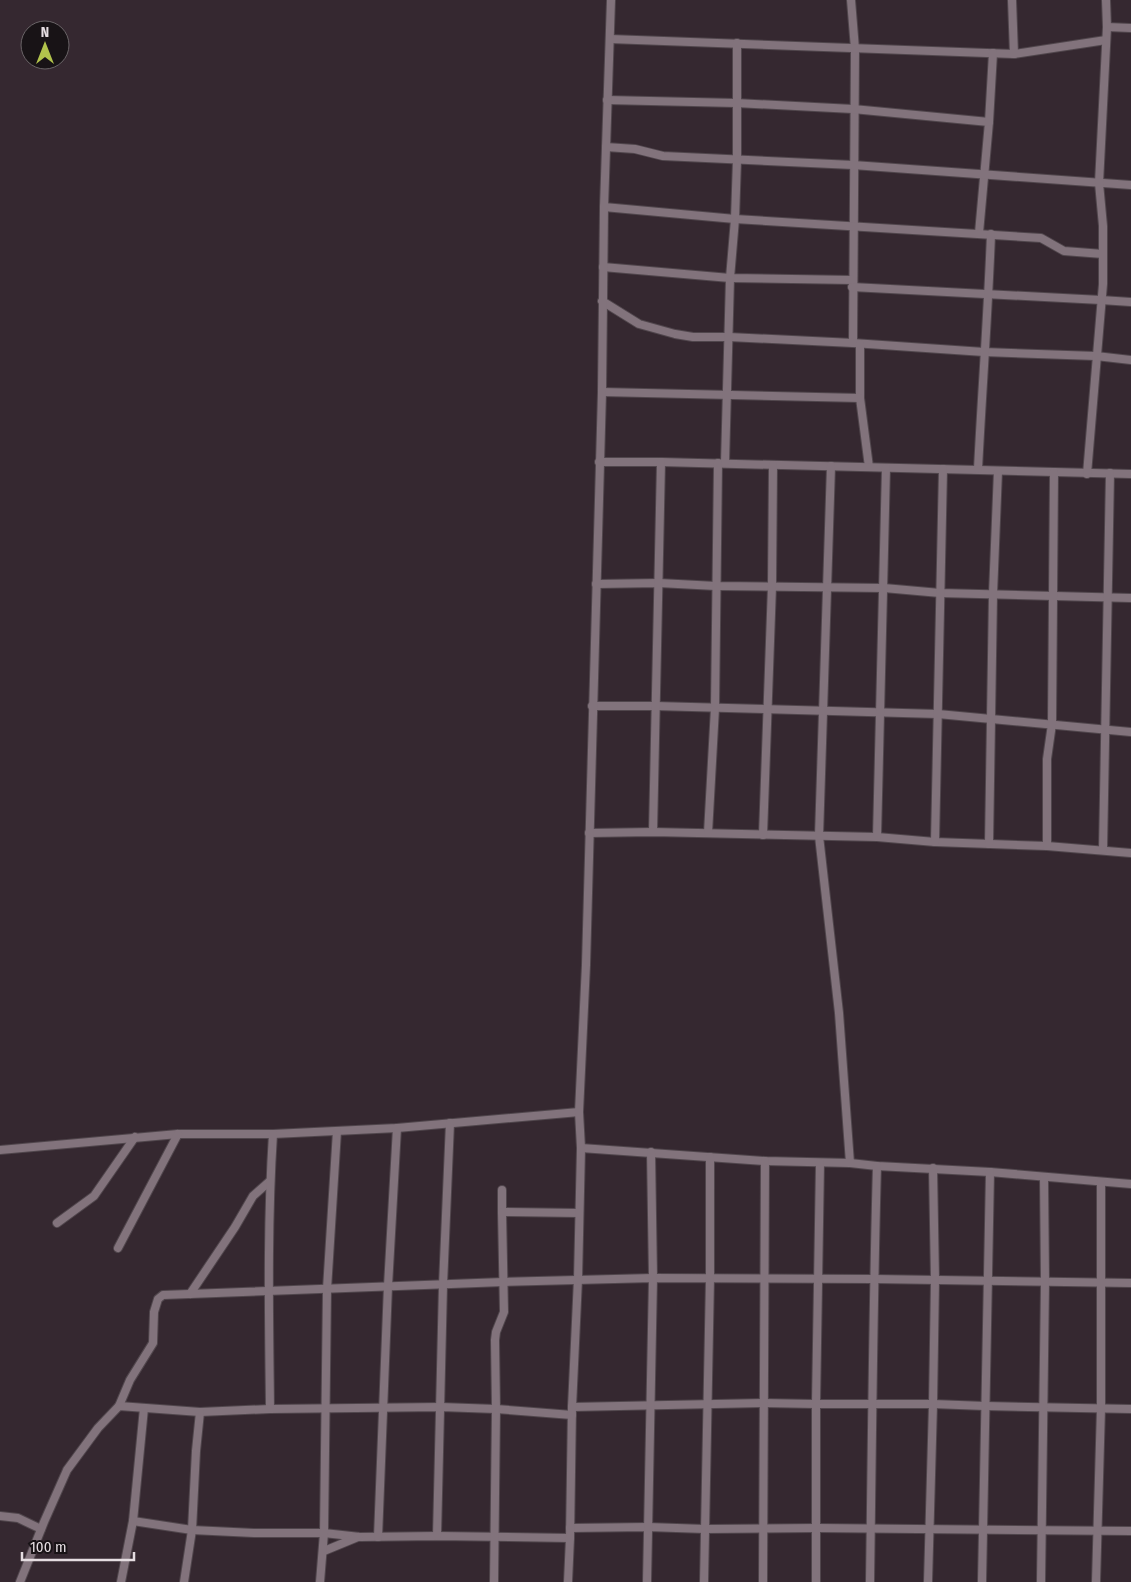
<svg xmlns="http://www.w3.org/2000/svg" width="1131" height="1582" viewBox="0 0 1131 1582" font-family="'Fira Sans Condensed',sans-serif">
  <rect width="100%" height="100%" fill="#352830"/>
  <g fill="none" stroke-linecap="round" stroke-linejoin="round">
    <!-- minor casing -->
    <g stroke="#50464c" stroke-width="10">
      <g id="minor">
        <path d="M851,0L855,49L853,343"/>
        <path d="M1012,0L1014,54"/>
        <path d="M1107,27L1131,28"/>
        <path d="M610,39L1014,54L1106,40"/>
        <path d="M607,100L736,103L853,109L989,122L979,233"/>
        <path d="M989,122L993,53"/>
        <path d="M606,147L635,149L663,156L853,165L1131,185"/>
        <path d="M604,207L735,219L1041,238L1064,251L1103,254"/>
        <path d="M603,267L730,278L853,280"/>
        <path d="M852,287L1101,300L1131,302"/>
        <path d="M602,301L639,324L675,334L693,337H729L853,343L984,352L1096,356L1131,360"/>
        <path d="M860,344V398L869,467"/>
        <path d="M602,392L860,398"/>
        <path d="M599,462H661L1131,474"/>
        <path d="M725,463L730,278L735,219L737,160V43"/>
        <path d="M831,466L819,836L839,1013L850,1163"/>
        <path d="M978,469C982,391 988,313 991,234"/>
        <path d="M1087,474L1103,284V226L1099,183L1107,27L1106,0"/>
        <path d="M596,584L659,583L716,586L884,588L940,593L1131,598"/>
        <path d="M592,706H655L938,714L1131,732"/>
        <path d="M653,832L661,462"/>
        <path d="M589,833L653,832L877,837L935,842L1047,846L1131,853"/>
        <path d="M708,833L715,708L718,463"/>
        <path d="M763,835L772,586L773,465"/>
        <path d="M877,837L886,468"/>
        <path d="M935,842L943,469"/>
        <path d="M989,844L993,594L998,471"/>
        <path d="M1047,846V759L1052,724L1054,472"/>
        <path d="M1103,850L1110,473"/>
        <path d="M581,1148L765,1161L850,1163L877,1166L990,1172L1131,1184"/>
        <path d="M0,1150L178,1134H273L397,1128L579,1112"/>
        <path d="M502,1212V1190"/>
        <path d="M57,1223L94,1196L135,1137"/>
        <path d="M118,1248L178,1134"/>
        <path d="M190,1294L235,1227L253,1196L270,1181"/>
        <path d="M119,1406L130,1380L153,1343L154,1312L158,1299L163,1295L503,1282L653,1278L874,1279L1131,1283"/>
        <path d="M572,1407L763,1403L816,1404H933L985,1406L1131,1409"/>
        <path d="M270,1409C269,1318 267,1226 273,1134"/>
        <path d="M0,1516L18,1518L41,1529"/>
        <path d="M133,1521L192,1530L254,1533H324L360,1537L437,1536L570,1538"/>
        <path d="M570,1528L648,1527L705,1529L817,1528L1131,1531"/>
        <path d="M437,1536L443,1285L450,1123"/>
        <path d="M378,1537L388,1286L397,1128"/>
        <path d="M324,1551L358,1537"/>
        <path d="M20,1582L44,1522L67,1470L98,1428L119,1406L200,1412L270,1409L441,1407L496,1409L572,1415"/>
        <path d="M121,1582L133,1521L144,1408"/>
        <path d="M184,1582L192,1530L196,1451L200,1412"/>
        <path d="M320,1582L324,1533L327,1289L337,1131"/>
        <path d="M494,1582L496,1409L495,1340L496,1332L504,1312L502,1212L579,1213"/>
        <path d="M568,1582L570,1538L572,1407L578,1279L581,1148L579,1112L586,965L602,392L604,207L611,0"/>
        <path d="M647,1582L653,1278L651,1152"/>
        <path d="M704,1582L710,1278V1157"/>
        <path d="M763,1582L765,1161"/>
        <path d="M816,1582V1404L820,1163"/>
        <path d="M870,1582C872,1443 873,1305 877,1166"/>
        <path d="M928,1582L933,1404L935,1280L933,1168"/>
        <path d="M982,1582L990,1172"/>
        <path d="M1041,1582L1045,1282L1044,1177"/>
        <path d="M1096,1582L1101,1408V1182"/>
      </g>
    </g>
    <!-- minor -->
    <use href="#minor" stroke="#82737c" stroke-width="8"/>
  </g>
  <!-- north arrow -->
  <g transform="translate(45 45)"><circle r="24" fill="#181316" stroke="#6a6467"/>
  <path d="M0-4L9 19L0 12L-9 19Z" fill="#b2c34c"/>
  <text y="-8" font-size="14" font-weight="bold" text-anchor="middle" fill="#e5dde1">N</text>
  </g>
  <!-- scale -->
  <path d="M22 1552v8h112v-8" fill="none" stroke="#e5dde1" stroke-width="2.5"/>
  <text x="30" y="1552" font-size="15" fill="#e5dde1" stroke="#181316" stroke-width="4" paint-order="stroke">100 m</text>
</svg>
